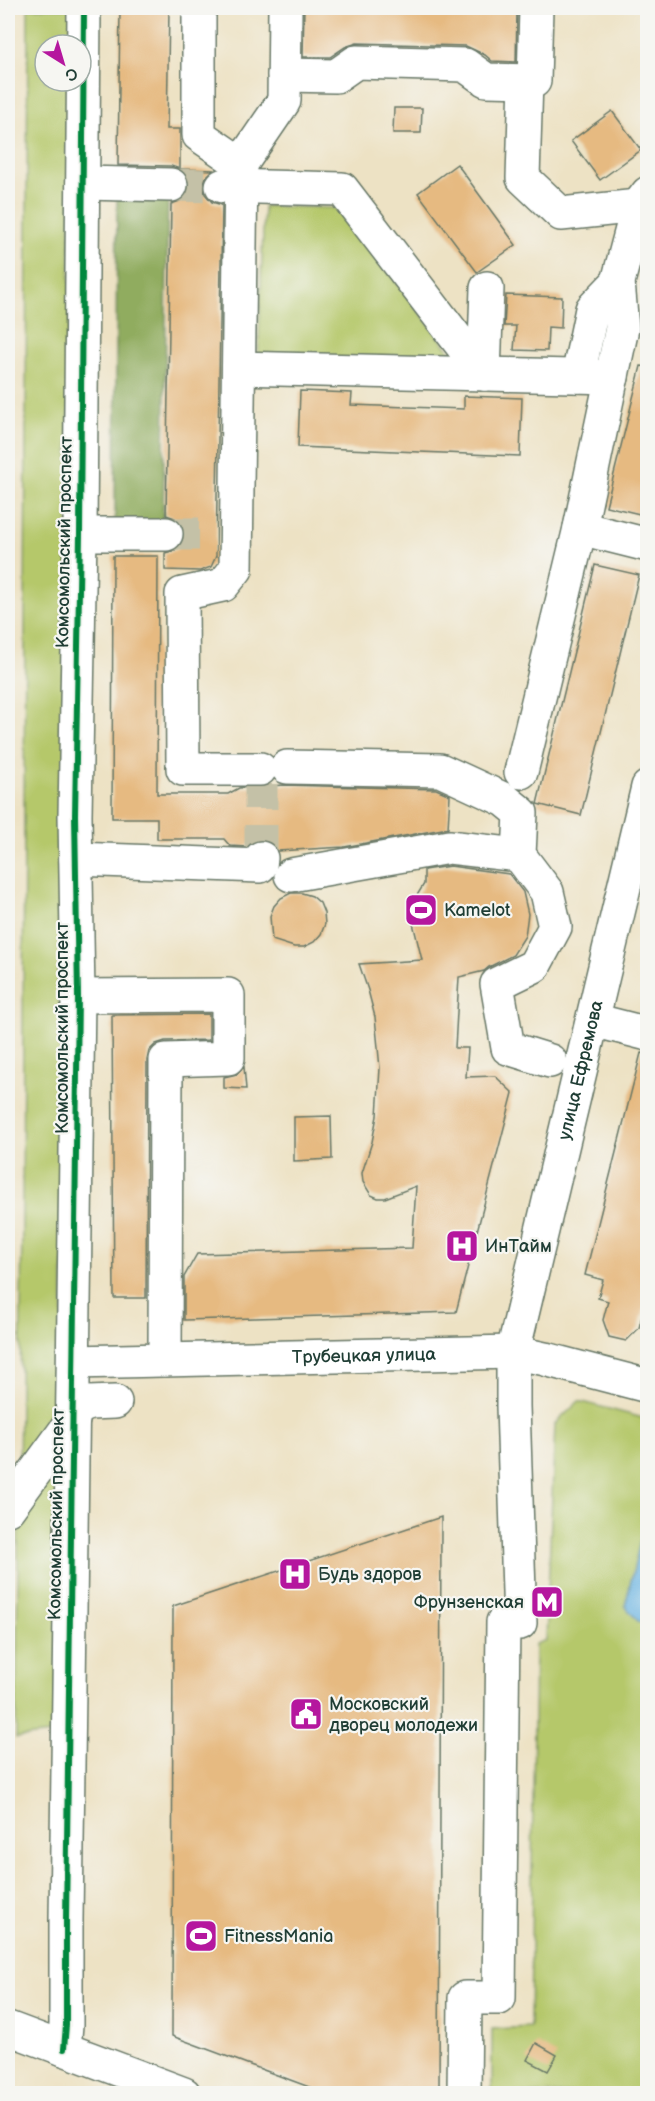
<svg xmlns="http://www.w3.org/2000/svg" width="655" height="2101" viewBox="0 0 655 2101" font-family="'Balsamiq Sans',sans-serif">
  <rect width="100%" height="100%" fill="#f6f6f2"/>
  <filter id="ink" filterUnits="userSpaceOnUse"><feTurbulence type="fractalNoise" baseFrequency=".0167" numOctaves="2"/><feDisplacementMap in="SourceGraphic" scale="12" xChannelSelector="R" yChannelSelector="G"/><feConvolveMatrix kernelMatrix="1 2 1 2 8 2 1 2 1" color-interpolation-filters="sRGB"/></filter>
  <filter id="wash" filterUnits="userSpaceOnUse"><feTurbulence type="fractalNoise" baseFrequency=".008" numOctaves="4" result="noise"/><feDisplacementMap in="SourceGraphic" scale="24" xChannelSelector="R" yChannelSelector="G"/><feGaussianBlur stdDeviation="1.35" result="paint"/><feColorMatrix in="noise" values="0 0 0 0 0 0 0 0 0 0 0 0 0 0 0 0 0 1.4 0 .05"/><feComposite in="paint" operator="in"/></filter>
  <g filter="url(#wash)">
    <rect width="100%" height="100%" fill="#ede2c4"/>
    <!-- green -->
    <g fill="#b5c86b" stroke="#6a8250" stroke-width="1.5">
      <path d="M28,8H72L71,45H45V81H71L60,1733L16,1738L22,1224Z"/>
      <path d="M264,206L339,208L457,360L258,359Z"/>
      <path d="M579,1401L647,1419V2093L492,2094V2029L530,2027L535,1644L546,1640L555,1424Z"/>
    </g>
    <!-- forest -->
    <path fill="#90ac5f" stroke="#58744a" stroke-width="1.5" d="M117,192H168L163,527H115Z"/>
    <!-- water -->
    <path fill="#69b3e2" stroke="#44788b" stroke-width="1.5" d="M647,1512L648,1624H647L638,1621L625,1606Z"/>
    <g id="blocks">
      <!-- building -->
      <g fill="#e6ba81">
        <path d="M120,8H169L167,129H180V169L171,166L118,165Z"/>
        <path d="M304,8L517,10L516,62L492,61L485,55L466,46L357,43L345,47L330,57H303Z"/>
        <path d="M394,108H422L421,133H393Z"/>
        <path d="M612,111L641,150L600,180L571,141Z"/>
        <path d="M457,164L516,245L477,272L418,193Z"/>
        <path d="M181,169L213,170L206,177L203,185L205,194L212,202L222,205L216,556L211,567L200,571L165,570V553L176,550L182,543L185,535L182,524L175,518L166,515L171,204L180,201L187,195L190,186L188,177Z"/>
        <path d="M506,295L562,297L561,328L548,327L547,351L514,350L516,326H504Z"/>
        <path d="M641,366L648,367V516L606,506Z"/>
        <path d="M300,391L352,393L351,405L464,409V396L522,398L520,456L298,447Z"/>
        <path d="M113,556H158L157,794H228L239,788L284,785L436,789L450,795L448,828L344,847L278,851L272,843L263,839L253,841L246,847L230,846L224,839H157V818H112Z"/>
        <path d="M595,565L639,575L581,815L537,804Z"/>
        <path d="M450,866L509,874L523,892L528,914L525,936L513,955L489,967L484,971L459,977L455,1048H468L466,1077L495,1076L513,1093L456,1312L184,1320V1277L197,1254L412,1248L416,1186L385,1198H378L371,1195L363,1182L362,1173L372,1142L377,1116L380,1068L375,1017L368,990L359,964L422,960L412,919L416,897L424,884V870Z"/>
        <path d="M291,893H302L312,896L320,903L324,913L325,924L321,934L314,942L304,947H294L272,940L270,916L274,906L281,898Z"/>
        <path d="M209,1014V1040L165,1041L156,1044L149,1051L147,1060L146,1298H114L112,1015Z"/>
        <path d="M641,1053L648,1054V1293L639,1328L626,1341L609,1337L603,1320L608,1301L598,1298L603,1280L585,1275Z"/>
        <path d="M244,1067L246,1089L224,1088V1077L237,1074Z"/>
        <path d="M331,1116L332,1159L294,1161V1117Z"/>
        <path d="M441,1517L439,2094H328L172,2036L173,1606Z"/>
        <path d="M536,2043L557,2055L548,2071L527,2060Z"/>
      </g>
    </g>
  </g>
  <g filter="url(#ink)">
    <use href="#blocks" fill-opacity="0" stroke="#677766" stroke-width="1.5"/>
    <g fill="none" stroke-linecap="round" stroke-linejoin="round">
      <!-- minor-tunnel -->
      <g stroke="#c4c1a7" stroke-width="33" stroke-dasharray="33 16" stroke-linecap="butt">
        <path d="M171,185L222,186"/>
        <path d="M166,534H216"/>
        <path d="M261,858V784"/>
      </g>
      <!-- minor casing -->
      <g stroke="#677766" stroke-width="36">
        <g id="minor">
          <path d="M199,8V135L241,164"/>
          <path d="M284,75L336,76L356,62L465,65L486,80L534,81L536,8"/>
          <path d="M526,80L523,178L561,214L638,206"/>
          <path d="M83,183L171,185"/>
          <path d="M222,186L342,189L484,374"/>
          <path d="M239,368L612,377"/>
          <path d="M484,374L487,288"/>
          <path d="M578,376L592,309L618,282"/>
          <path d="M580,528L648,545"/>
          <path d="M80,534H166"/>
          <path d="M287,767L440,770L505,800L521,813L519,855L547,892L555,927L534,966L497,984L508,1048L550,1061"/>
          <path d="M260,769H183L182,594L223,585L236,569L241,164L284,101L285,8"/>
          <path d="M521,772L580,528L622,328L618,282L638,206L648,193"/>
          <path d="M76,859L260,866L261,858"/>
          <path d="M291,875L449,847L519,855"/>
          <path d="M78,996L228,995V1058L166,1060L165,1360"/>
          <path d="M593,1020L648,1034"/>
          <path id="s1" d="M74,1362L513,1352L545,1359L648,1386"/>
          <path d="M73,1411L89,1403L115,1402"/>
          <path d="M8,1509L73,1420"/>
          <path d="M8,2028L184,2094"/>
          <path d="M64,2049L66,2025V1920L78,996L75,815L80,534L84,8"/>
          <path id="s2" d="M464,2094L465,1998H499L503,1622L520,1623L513,1406V1352L648,787"/>
        </g>
      </g>
      <!-- minor -->
      <use href="#minor" stroke="#fff" stroke-width="33"/>
      <!-- cycleway casing -->
      <g stroke="#f6f6f2" stroke-width="10">
        <path id="cycleway" d="M64,2049L66,2025V1920L78,996L75,815L80,534L84,8"/>
      </g>
      <!-- cycleway -->
      <use href="#cycleway" stroke="#00873e" stroke-width="6"/>
    </g>
  </g>
  <!-- icons -->
  <defs>
    <g id="stadium-square" transform="scale(1.725)"><rect x="-9" y="-9" width="18" height="18" rx="4" fill="#b5179e" stroke="#f6f6f2"/><path d="M0-5a6.5 5 0 1 0 0 10a6.5 5 0 1 0 0-10ZM-3.5-1.8h7v3.6h-7Z" fill="#fff"/></g>
    <g id="hospital-square" transform="scale(1.725)"><rect x="-9" y="-9" width="18" height="18" rx="4" fill="#b5179e" stroke="#f6f6f2"/><path d="M-5-5h3v3.5h4V-5h3V5h-3V1.5h-4V5h-3Z" fill="#fff"/></g>
    <g id="metro-square" transform="scale(1.725)"><rect x="-9" y="-9" width="18" height="18" rx="4" fill="#b5179e" stroke="#f6f6f2"/><path d="M-5.5 5V-5H-3L0 0L3-5H5.5V5H3V-.5L0 4L-3-.5V5Z" fill="#fff"/></g>
    <g id="civic-square" transform="scale(1.725)"><rect x="-9" y="-9" width="18" height="18" rx="4" fill="#b5179e" stroke="#f6f6f2"/><path d="M-.6-6.5H3V-4.5H.6V-3L4-1V1h2V6H-6V1h2V-1L-.6-3ZM-1.2 2.5V6h2.4V2.5Z" fill="#fff"/></g>
  </defs>
  <g fill-rule="evenodd">
    <use href="#stadium-square" x="421" y="910"/>
    <use href="#hospital-square" x="462" y="1246"/>
    <use href="#hospital-square" x="295" y="1574"/>
    <use href="#metro-square" x="547" y="1602"/>
    <use href="#civic-square" x="306" y="1714"/>
    <use href="#stadium-square" x="201" y="1936"/>
  </g>
  <g text-anchor="middle" stroke-width="4.5" stroke-linejoin="round" paint-order="stroke">
    <!-- street labels -->
    <g font-size="18" fill="#1f3d34" stroke="#f6f6f2">
      <text transform="translate(64 542) rotate(-89)" y="6">Комсомольский проспект</text>
      <text transform="translate(62 1028) rotate(-90)" y="6">Комсомольский проспект</text>
      <text dy="6" stroke="none"><textPath href="#s2" startOffset="1084">улица Ефремова</textPath></text>
      <text dy="6" stroke="none"><textPath href="#s1" startOffset="290">Трубецкая улица</textPath></text>
      <text transform="translate(56 1514) rotate(-89)" y="6">Комсомольский проспект</text>
    </g>
    <!-- poi labels -->
    <g font-size="18" fill="#1f3d34" stroke="#f6f6f2" text-anchor="start">
      <text x="444" y="916">Kamelot</text>
      <text x="485" y="1252">ИнТайм</text>
      <text x="318" y="1580">Будь здоров</text>
      <text x="524" y="1608" text-anchor="end">Фрунзенская</text>
      <text x="329" y="1710">Московский<tspan x="329" dy="21">дворец молодежи</tspan></text>
      <text x="224" y="1942">FitnessMania</text>
    </g>
  </g>
  <!-- margin -->
  <rect width="655" height="2101" fill="none" stroke="#f6f6f2" stroke-width="30"/>
  <!-- north arrow -->
  <g transform="translate(63 63) rotate(143)"><circle r="28" fill="#f6f6f2" stroke="#a0aca6" stroke-width="1.5"/>
  <path d="M0-4.5L10 22L0 15L-10 22Z" fill="#b5179e"/>
  <text y="-9" font-size="16" font-weight="bold" text-anchor="middle" fill="#1f3d34">С</text>
  </g>
</svg>
